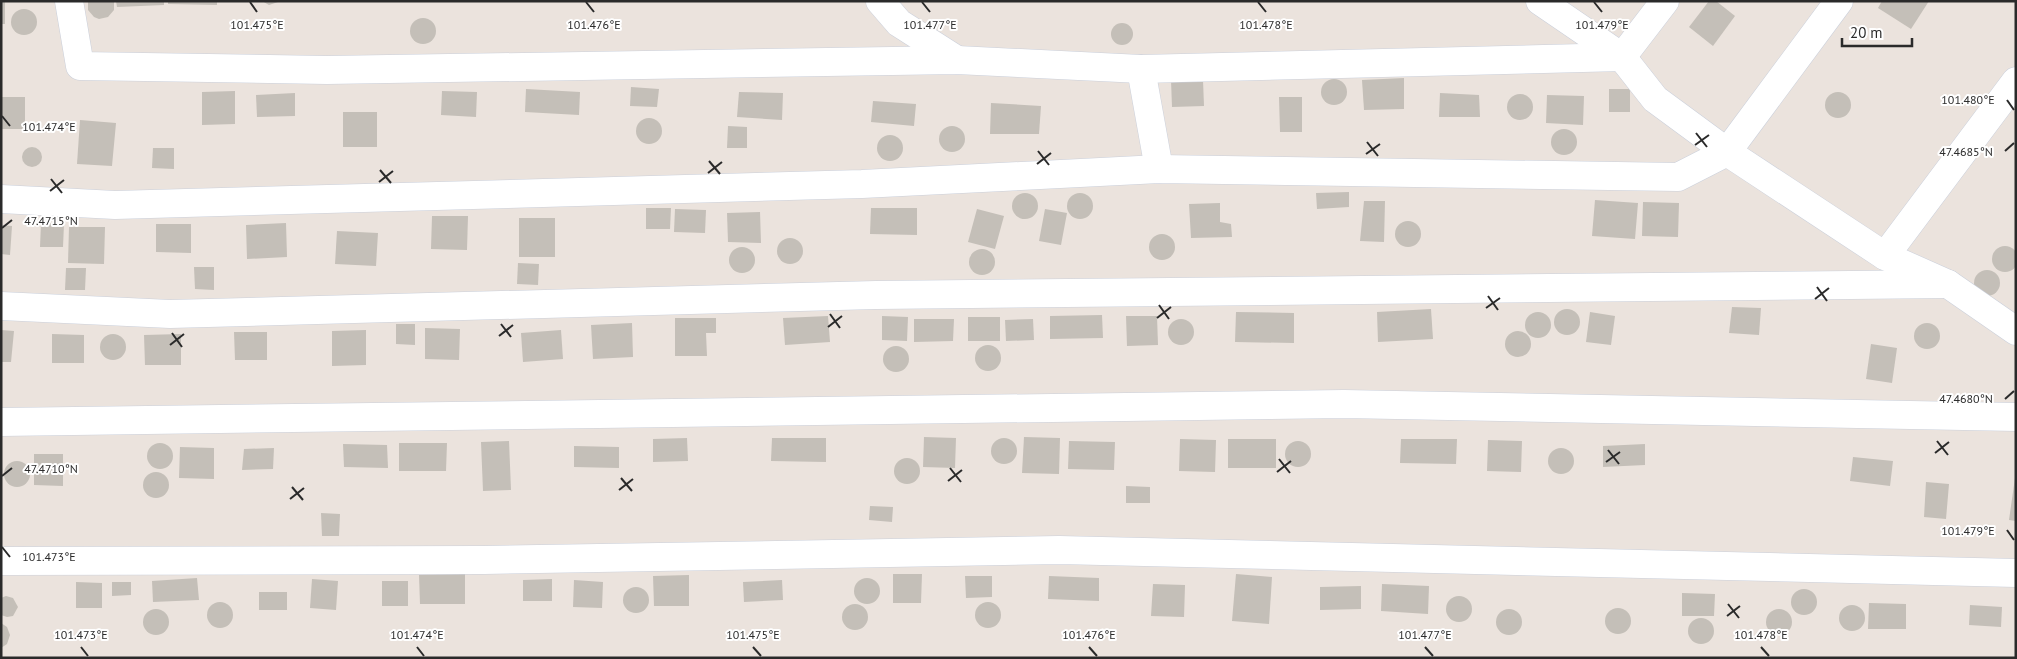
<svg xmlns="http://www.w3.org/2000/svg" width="2017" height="659" viewBox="0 0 2017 659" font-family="'PT Sans',sans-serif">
  <rect width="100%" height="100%" fill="#ebe3dd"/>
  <!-- building -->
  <g fill="#c4bfb8">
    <rect x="1" y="1" width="4" height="23"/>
    <path d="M88,1H114V10L108,17L99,19L94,17L88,10Z"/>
    <path d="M116,1H164V5L117,7Z"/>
    <path d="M168,1H217V5L168,4Z"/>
    <path d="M262,1H281L269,5Z"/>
    <path d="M1709,1H1716L1735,16L1713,46L1689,27Z"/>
    <path d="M1882,1H1929L1911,29L1878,8Z"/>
    <circle cx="24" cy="22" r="13"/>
    <circle cx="423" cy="31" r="13"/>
    <circle cx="1122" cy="34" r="11"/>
    <path d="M1404,78V109L1364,110L1362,80Z"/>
    <circle cx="1334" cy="92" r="13"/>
    <path d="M1171,80H1203L1204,106L1172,107Z"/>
    <path d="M631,87L659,89L657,107L630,106Z"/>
    <path d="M526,89L580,92L579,115L525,112Z"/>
    <rect x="1609" y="89" width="21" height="23"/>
    <path d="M235,91V124L202,125V92Z"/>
    <path d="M442,91L477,92L476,117L441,115Z"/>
    <circle cx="1838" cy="105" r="13"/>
    <path d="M739,92L783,93L782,120L737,117Z"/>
    <path d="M295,93V116L257,117L256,95Z"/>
    <path d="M1440,93L1479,95L1480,117H1439Z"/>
    <circle cx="1520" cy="107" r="13"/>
    <path d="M1547,95L1584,96L1583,125L1546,123Z"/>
    <rect x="1" y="97" width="24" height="32"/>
    <path d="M1279,97H1302V132H1280Z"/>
    <path d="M873,101L916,104L914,126L871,122Z"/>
    <path d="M991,103L1041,106L1039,134H990Z"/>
    <rect x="343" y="112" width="34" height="35"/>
    <circle cx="649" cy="131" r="13"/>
    <path d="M80,120L116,123L112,166L77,164Z"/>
    <circle cx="952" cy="139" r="13"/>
    <path d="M728,126L747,127V148H727Z"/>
    <circle cx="1564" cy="142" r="13"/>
    <circle cx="890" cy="148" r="13"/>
    <circle cx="32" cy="157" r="10"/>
    <path d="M153,148H174V169L152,168Z"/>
    <path d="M1349,192V207L1317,209L1316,193Z"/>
    <circle cx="1025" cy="206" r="13"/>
    <circle cx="1080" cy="206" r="13"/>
    <path d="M1595,200L1638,203L1635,239L1592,236Z"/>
    <path d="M1364,201H1385L1384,242L1360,241Z"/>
    <path d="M1643,202L1679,203L1678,237L1642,236Z"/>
    <path d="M1220,203V222L1231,224L1232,237L1191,238L1189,204Z"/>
    <path d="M646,208H671L670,229H646Z"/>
    <path d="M871,208H917V235L870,234Z"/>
    <path d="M675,209L706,210L705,233L674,232Z"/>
    <path d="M977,209L1004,216L995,249L968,242Z"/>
    <path d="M1045,209L1067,213L1061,245L1039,241Z"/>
    <path d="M760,212L761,243L728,242L727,213Z"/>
    <path d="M432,216H468L467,250L431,249Z"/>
    <rect x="519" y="218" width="36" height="39"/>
    <circle cx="1408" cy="234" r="13"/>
    <path d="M41,223L64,224L63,247H40Z"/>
    <path d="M286,223L287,257L247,259L246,225Z"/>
    <path d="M156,224H191V253L156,252Z"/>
    <path d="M1,225L12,226L10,255L1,254Z"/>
    <path d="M69,227H105L104,264L68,263Z"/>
    <path d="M337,231L378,233L376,266L335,264Z"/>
    <circle cx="1162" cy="247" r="13"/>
    <circle cx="790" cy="251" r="13"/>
    <circle cx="2005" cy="259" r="13"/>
    <circle cx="742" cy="260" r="13"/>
    <circle cx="982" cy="262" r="13"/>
    <path d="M518,263L539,264L538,285L517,284Z"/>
    <path d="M194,267H214V290L195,289Z"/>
    <path d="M66,268H86L85,290H65Z"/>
    <circle cx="1987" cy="283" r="13"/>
    <path d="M1732,307L1761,308L1759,335L1729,333Z"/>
    <circle cx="1567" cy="322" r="13"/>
    <path d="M1431,309L1433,339L1378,342L1377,312Z"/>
    <circle cx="1538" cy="325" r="13"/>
    <path d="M1236,312L1294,313V343L1235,342Z"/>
    <path d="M1590,312L1615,316L1611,345L1586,342Z"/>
    <path d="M1102,315L1103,338L1050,339V316Z"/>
    <path d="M828,316L830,342L785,345L783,318Z"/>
    <path d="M882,316L908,317L907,341L882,340Z"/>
    <path d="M1126,316H1157L1158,345L1127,346Z"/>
    <rect x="968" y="317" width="32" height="24"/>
    <path d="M675,318H716V333H706L707,356H675Z"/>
    <circle cx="1181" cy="332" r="13"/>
    <path d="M914,319H954L953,341L914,342Z"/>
    <path d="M1033,319L1034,340L1006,341L1005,320Z"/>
    <circle cx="1927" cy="336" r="13"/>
    <path d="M632,323L633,357L593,359L591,325Z"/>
    <path d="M396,324H415V345L396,344Z"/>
    <path d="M425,328L460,329L459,360L425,359Z"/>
    <path d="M1,330L14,331L11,362H1Z"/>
    <path d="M366,330V365L332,366V331Z"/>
    <path d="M561,330L563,359L523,362L521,333Z"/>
    <circle cx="1518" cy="344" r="13"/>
    <path d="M234,332H267V360H235Z"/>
    <circle cx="113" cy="347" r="13"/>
    <path d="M52,334L84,335V363H52Z"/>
    <path d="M181,334V365H145L144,335Z"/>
    <path d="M1871,344L1897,348L1892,383L1866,379Z"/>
    <circle cx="988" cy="358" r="13"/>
    <circle cx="896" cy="359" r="13"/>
    <path d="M924,437L956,438L955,468L923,467Z"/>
    <path d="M1024,437L1060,438L1059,474L1022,473Z"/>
    <circle cx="1004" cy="451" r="13"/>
    <path d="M687,438L688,461L653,462V439Z"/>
    <path d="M772,438H826V462L771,461Z"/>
    <path d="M1180,439L1216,440L1215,472L1179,471Z"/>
    <rect x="1228" y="439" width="48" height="29"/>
    <path d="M1401,439H1457L1456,464L1400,463Z"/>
    <path d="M1488,440L1522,441L1521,472L1487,471Z"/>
    <circle cx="1298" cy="454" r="13"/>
    <path d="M509,441L511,490L483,491L481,442Z"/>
    <path d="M1069,441L1115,442L1114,470L1068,469Z"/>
    <circle cx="160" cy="456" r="13"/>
    <path d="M399,443H447L446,471H399Z"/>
    <path d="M343,444L387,445L388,468L344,467Z"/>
    <path d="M1645,444V465L1603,467V446Z"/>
    <path d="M574,446L619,447V468L574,467Z"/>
    <path d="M180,447L214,448V479L179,478Z"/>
    <circle cx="1561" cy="461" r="13"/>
    <path d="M274,448L273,469L242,470L244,449Z"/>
    <path d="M34,454H63V486L34,485Z"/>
    <path d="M1853,457L1893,461L1890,486L1850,481Z"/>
    <circle cx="907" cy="471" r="13"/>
    <circle cx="17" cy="474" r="13"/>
    <circle cx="156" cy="485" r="13"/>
    <path d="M2015,478H2016V521L2009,520Z"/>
    <path d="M1926,482L1949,484L1946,519L1924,517Z"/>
    <path d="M1126,486L1150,487V503H1126Z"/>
    <path d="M870,506L893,507L892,522L869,520Z"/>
    <path d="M321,513L340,514L339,536H322Z"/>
    <path d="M465,574V604H420L419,575Z"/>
    <path d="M893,574H922L921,603H893Z"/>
    <path d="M1236,574L1272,577L1269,624L1232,621Z"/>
    <path d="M689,575V606H654L653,576Z"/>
    <path d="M965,576H992V597L966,598Z"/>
    <path d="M1049,576L1099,578V601L1048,599Z"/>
    <circle cx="867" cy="591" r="13"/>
    <path d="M197,578L199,600L153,602L152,581Z"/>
    <path d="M312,579L338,581L336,610L310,608Z"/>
    <path d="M552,579V601H523V580Z"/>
    <path d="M574,580L603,582L602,608L573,607Z"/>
    <path d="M782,580L783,600L744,602L743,582Z"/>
    <rect x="382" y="581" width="26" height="25"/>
    <path d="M76,582L102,583V608H76Z"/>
    <path d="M112,582H131V595L112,596Z"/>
    <path d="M1153,584L1185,585L1184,617L1151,616Z"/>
    <path d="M1382,584L1429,586L1428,614L1381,611Z"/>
    <path d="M1361,586V609L1320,610V587Z"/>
    <circle cx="636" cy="600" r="13"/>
    <circle cx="1804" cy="602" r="13"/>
    <rect x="259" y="592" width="28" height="18"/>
    <path d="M1682,593L1715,594L1714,616H1682Z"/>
    <circle cx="1459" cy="609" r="13"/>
    <path d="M6,596L13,598L18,607L13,616L7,617L1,615V598Z"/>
    <circle cx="988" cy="615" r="13"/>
    <circle cx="220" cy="615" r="13"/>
    <path d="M1869,603L1906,604V629H1868Z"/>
    <circle cx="855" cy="617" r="13"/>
    <circle cx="1852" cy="618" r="13"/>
    <path d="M1970,605L2002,607L2001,627L1969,625Z"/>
    <circle cx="1618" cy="621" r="13"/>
    <circle cx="1779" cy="622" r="13"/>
    <circle cx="156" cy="622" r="13"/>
    <circle cx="1509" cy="622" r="13"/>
    <circle cx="1701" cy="631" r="13"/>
    <path d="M1,623L7,627L10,635L7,644L1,648Z"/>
  </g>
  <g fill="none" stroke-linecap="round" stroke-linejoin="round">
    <!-- minor casing -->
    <g stroke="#cbd0db" stroke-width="29">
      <g id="minor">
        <path d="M69,1L80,66L327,70L957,60L1141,69L1622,57L1665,1"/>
        <path d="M880,1L899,23L957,60"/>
        <path d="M1540,1L1622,57L1655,99L1727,152L1885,256L1948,284L2016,331"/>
        <path d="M1141,69L1159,169"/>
        <path d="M1,199L115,205L862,184L1159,169L1678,177L1727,152L1839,1"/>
        <path d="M1885,256L2016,81"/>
        <path d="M1,306L170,314L876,295L1948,284"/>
        <path d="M1,422L1344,404L2016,417"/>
        <path d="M1,561L484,560L1059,550L2016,573"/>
      </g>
    </g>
    <!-- minor -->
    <use href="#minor" stroke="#fff" stroke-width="28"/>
  </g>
  <!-- ticks -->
  <path fill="none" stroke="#2a2a2a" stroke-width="2" d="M250,2L257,12M586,2L594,12M922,2L930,12M1258,2L1266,12M1594,2L1602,12M2007,100L2014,110M2,116L10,126M1696,133L1707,147M1367,142L1378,156M1695,145L1709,135M1038,151L1049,165M2005,151L2014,143M1366,154L1380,144M709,161L720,174M1037,164L1051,153M380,170L391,183M708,173L722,162M51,179L62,193M379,182L393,171M50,191L64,180M2,228L12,220M1817,287L1827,301M1488,296L1498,310M1815,299L1829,288M1159,305L1169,319M1486,308L1500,298M830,314L840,328M1157,318L1171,307M501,324L511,337M828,327L842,316M172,333L182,347M499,336L513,325M170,345L184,334M2005,399L2014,391M1937,441L1948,455M1608,450L1619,464M1935,453L1949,442M1279,459L1290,473M1606,462L1620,452M950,468L961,482M1277,472L1291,461M2,476L12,468M621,478L632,491M948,481L962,470M292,487L303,500M619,490L633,479M290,499L304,488M2007,530L2014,540M2,547L10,557M1728,604L1739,618M1727,616L1740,606M81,647L88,656M417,647L424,656M753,647L761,656M1089,647L1097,656M1425,647L1433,656M1761,647L1769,656"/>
  <g font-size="12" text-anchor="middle" fill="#2a2a2a" stroke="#fff" stroke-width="4" stroke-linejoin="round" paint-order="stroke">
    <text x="257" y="29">101.475°E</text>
    <text x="594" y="29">101.476°E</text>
    <text x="930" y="29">101.477°E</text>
    <text x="1266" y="29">101.478°E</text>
    <text x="1602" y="29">101.479°E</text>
    <text x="1968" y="104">101.480°E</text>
    <text x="49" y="131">101.474°E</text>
    <text x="1966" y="156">47.4685°N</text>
    <text x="51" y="225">47.4715°N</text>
    <text x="1966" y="403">47.4680°N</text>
    <text x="51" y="473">47.4710°N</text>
    <text x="1968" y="535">101.479°E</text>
    <text x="49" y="561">101.473°E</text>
    <text x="81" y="639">101.473°E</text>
    <text x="417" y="639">101.474°E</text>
    <text x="753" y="639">101.475°E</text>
    <text x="1089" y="639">101.476°E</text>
    <text x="1425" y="639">101.477°E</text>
    <text x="1761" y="639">101.478°E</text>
  </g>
  <!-- border -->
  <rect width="2017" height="659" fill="none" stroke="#2a2a2a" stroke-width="5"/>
  <!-- scale -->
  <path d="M1842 38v8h70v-8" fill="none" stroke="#2a2a2a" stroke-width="2.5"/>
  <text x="1850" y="38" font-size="15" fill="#2a2a2a" stroke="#ffffff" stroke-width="4" paint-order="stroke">20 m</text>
</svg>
